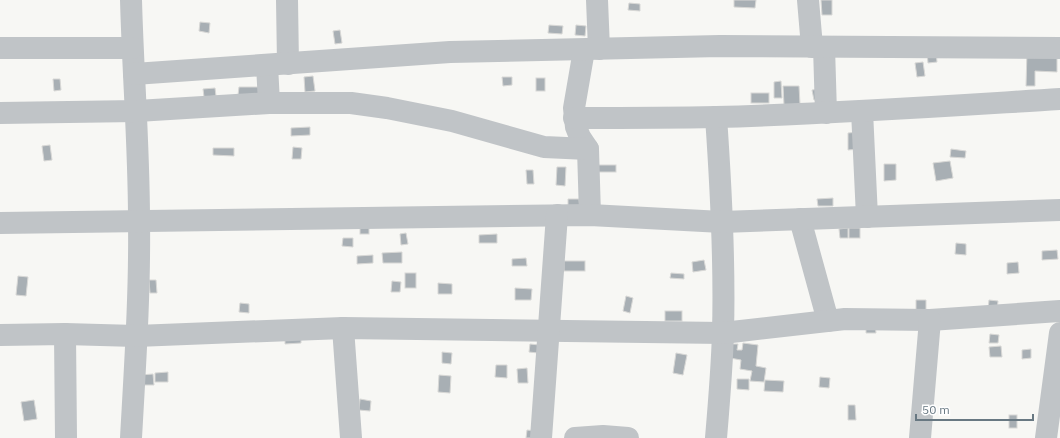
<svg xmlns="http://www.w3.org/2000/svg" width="1060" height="438" viewBox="0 0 1060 438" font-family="'IBM Plex Sans',sans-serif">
  <rect width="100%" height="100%" fill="#f7f7f4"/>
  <!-- building -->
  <g fill="#a8afb4" stroke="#d8d8d6">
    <path d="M734,0H756L755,8L734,7Z"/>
    <path d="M821,0H832V15H822Z"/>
    <path d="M629,3L640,4V11L628,10Z"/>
    <path d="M200,22L210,23L209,33L199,31Z"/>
    <path d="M549,25L563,26L562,34L548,33Z"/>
    <path d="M576,25L586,26L585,36L575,35Z"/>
    <path d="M340,30L342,43L335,44L333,31Z"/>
    <path d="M1027,51L1057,52V72L1035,71V86H1026Z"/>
    <path d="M936,52L937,62L928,63L927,53Z"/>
    <path d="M923,62L925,76L917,77L915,63Z"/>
    <path d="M313,76L315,91L305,92L304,77Z"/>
    <path d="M502,77H512V85L503,86Z"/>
    <rect x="536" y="78" width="9" height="13"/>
    <path d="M53,79H60L61,90L54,91Z"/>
    <path d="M781,81L782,98H774V82Z"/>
    <path d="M783,86H799L800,104L784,105Z"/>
    <path d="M239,87H262V95H238Z"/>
    <path d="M215,88L216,96L204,97L203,89Z"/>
    <path d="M820,89L822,99L814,100L812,90Z"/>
    <rect x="751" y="93" width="18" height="10"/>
    <path d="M310,127V135L291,136V128Z"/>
    <path d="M859,132L860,149L848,150V133Z"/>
    <path d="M50,145L52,160L44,161L42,146Z"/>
    <path d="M293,147L302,148L301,159H292Z"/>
    <path d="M213,148H234V156L213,155Z"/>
    <path d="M951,149L966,151L965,158L950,157Z"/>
    <path d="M950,161L953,178L936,181L933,163Z"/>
    <path d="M884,164H896V180L884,181Z"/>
    <rect x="598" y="165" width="18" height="7"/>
    <path d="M557,167H566L565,186L556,185Z"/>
    <path d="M526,170H533L534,184H527Z"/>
    <path d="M833,198V206H818L817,199Z"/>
    <path d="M568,199H579L580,208L568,209Z"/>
    <rect x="360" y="225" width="9" height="9"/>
    <path d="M848,228V238H840L839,229Z"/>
    <rect x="849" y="228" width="11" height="10"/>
    <path d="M406,233L408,244L401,245L400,234Z"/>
    <path d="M497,234V243H479V235Z"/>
    <path d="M343,238H353V247L342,246Z"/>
    <path d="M956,243L966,244V255L955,254Z"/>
    <path d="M1057,250L1058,259L1042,260V251Z"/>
    <path d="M402,252V263H383L382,253Z"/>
    <path d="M373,255V263L357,264V256Z"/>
    <path d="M526,258L527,266H512V259Z"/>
    <path d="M704,260L706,270L693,272L692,262Z"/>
    <rect x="564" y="261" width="21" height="10"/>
    <path d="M1018,262L1019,273L1007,274V263Z"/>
    <rect x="405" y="273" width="11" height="15"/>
    <path d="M671,273L684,274V279L670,278Z"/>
    <path d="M18,276L28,277L26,296L16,295Z"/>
    <path d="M149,280H156L157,293H150Z"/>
    <path d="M392,281L401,282L400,292H391Z"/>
    <path d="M438,283L452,284V294H438Z"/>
    <path d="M515,288L532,289L531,300H515Z"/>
    <path d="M626,296L633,298L630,313L623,311Z"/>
    <path d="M916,300H926V311L916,310Z"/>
    <path d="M989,300L998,301L997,310H988Z"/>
    <path d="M240,303L249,304V313L239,312Z"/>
    <rect x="665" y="311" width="17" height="10"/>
    <path d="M866,324H875L876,333H866Z"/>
    <path d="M990,334L999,335L998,343H989Z"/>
    <path d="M285,336H301V343L285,344Z"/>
    <path d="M743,343L758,345L756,366L766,368L764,382L750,381L752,371L740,369L741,360L730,358L732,344H738L737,350H742Z"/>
    <path d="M530,344L539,345L538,353L529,352Z"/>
    <path d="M1001,346L1002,357H990L989,347Z"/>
    <path d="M1031,349V358L1022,359V350Z"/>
    <path d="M442,352L452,353L451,364L442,363Z"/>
    <path d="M676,353L687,355L683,375L673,373Z"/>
    <path d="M496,365H507V378L495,377Z"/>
    <path d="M527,368L528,383H518L517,369Z"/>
    <path d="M168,372V382H155V373Z"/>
    <path d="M153,374L154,385H141L140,375Z"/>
    <path d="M439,375L451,376L450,393L438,392Z"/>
    <path d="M820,377L830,378L829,388L819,387Z"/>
    <path d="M737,379H749V390L737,389Z"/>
    <path d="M765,380L784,381L783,392L764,391Z"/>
    <path d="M360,399L371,401L370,411L359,410Z"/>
    <path d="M34,400L37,419L24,421L21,402Z"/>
    <path d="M848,405H855L856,420H848Z"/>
    <rect x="1009" y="415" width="8" height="13"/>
    <path d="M527,430L537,431L536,438H526Z"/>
  </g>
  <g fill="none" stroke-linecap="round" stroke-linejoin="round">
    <!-- minor -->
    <g stroke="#c0c4c7" stroke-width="22">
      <path d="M131,0C133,74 139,147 139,220C140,293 135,366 131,438"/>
      <path d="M287,0L288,64"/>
      <path d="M597,0L599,49"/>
      <path d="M808,0L812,47"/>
      <path d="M824,47L826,113"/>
      <path d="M0,48H132"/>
      <path d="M584,50L574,108L576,127L580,137L588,149L590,215"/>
      <path d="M267,65L269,103"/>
      <path d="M134,74L450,52L720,46L1060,48"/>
      <path d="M862,111L867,217"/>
      <path d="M0,113L137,111L269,103H351L387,108L452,121L544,147L588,149"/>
      <path d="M716,117C721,188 725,260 723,332C722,367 719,403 716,438"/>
      <path d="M574,118C622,118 669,118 716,117C831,114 946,106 1060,99"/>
      <path d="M800,219L828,321"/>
      <path d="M0,223L590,215L722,222L1060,210"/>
      <path d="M343,328L351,438"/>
      <path d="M65,334L66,438"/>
      <path d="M0,335L65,334L136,336L343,328L723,333L845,319L930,320L1060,311"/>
      <path d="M541,438L557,215"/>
      <path d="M575,438L603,436L628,438"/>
      <path d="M920,438L930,320"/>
      <path d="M1046,438L1060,333"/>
    </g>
  </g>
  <!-- scale -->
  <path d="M916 414v6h117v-6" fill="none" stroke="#687882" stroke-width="2"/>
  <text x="922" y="414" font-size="12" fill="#687882" stroke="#ffffff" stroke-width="3" paint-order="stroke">50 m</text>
</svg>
